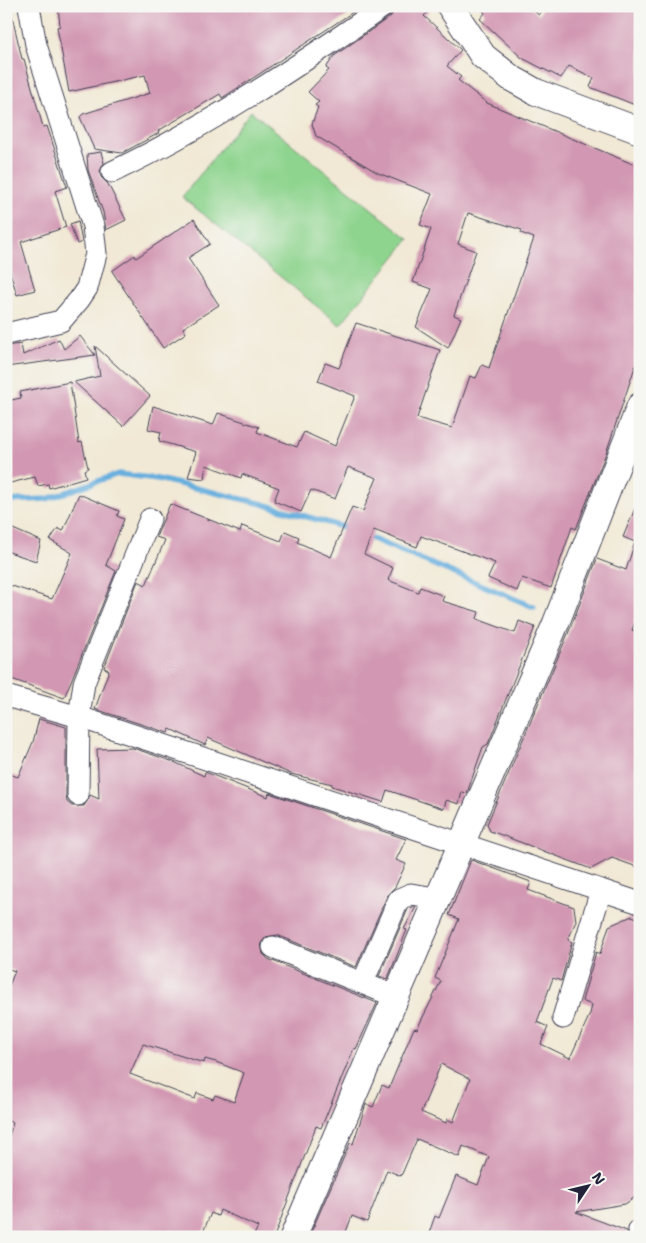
<svg xmlns="http://www.w3.org/2000/svg" width="646" height="1243" viewBox="0 0 646 1243" font-family="'Shantell Sans',sans-serif">
  <rect width="100%" height="100%" fill="#f6f6f2"/>
  <filter id="ink" filterUnits="userSpaceOnUse"><feTurbulence type="fractalNoise" baseFrequency=".02" numOctaves="2"/><feDisplacementMap in="SourceGraphic" scale="10" xChannelSelector="R" yChannelSelector="G"/><feConvolveMatrix kernelMatrix="1 2 1 2 8 2 1 2 1" color-interpolation-filters="sRGB"/></filter>
  <filter id="wash" filterUnits="userSpaceOnUse"><feTurbulence type="fractalNoise" baseFrequency=".0096" numOctaves="4" result="noise"/><feDisplacementMap in="SourceGraphic" scale="20" xChannelSelector="R" yChannelSelector="G"/><feGaussianBlur stdDeviation="1.12" result="paint"/><feColorMatrix in="noise" values="0 0 0 0 0 0 0 0 0 0 0 0 0 0 0 0 0 1.4 0 .05"/><feComposite in="paint" operator="in"/></filter>
  <g filter="url(#wash)">
    <rect width="100%" height="100%" fill="#f1e9d5"/>
    <!-- pitch -->
    <path fill="#8ed48e" stroke="#587b64" d="M251,111L409,239L340,325L182,197Z"/>
    <g fill="none" stroke-linecap="round" stroke-linejoin="round">
      <!-- stream -->
      <g stroke="#67afde" stroke-width="5.5">
        <path d="M6,501L47,499L118,474L158,479L259,503L350,529"/>
        <path d="M363,535L534,607"/>
      </g>
    </g>
    <g id="blocks">
      <!-- building -->
      <g fill="#d297b2" fill-rule="evenodd">
        <path d="M58,6H362L244,84L222,98L220,94L158,131L159,133L122,153L94,149L80,117L83,114L150,93L145,75L69,92L57,27L60,26Z"/>
        <path d="M396,6H433L424,16L461,50L447,66L461,77L458,80L487,103L640,167V352L606,453L576,529L572,527L551,588L522,578L517,591L488,578L495,563L421,536L417,547L374,530L364,554L393,568L388,580L418,592L420,587L444,596L442,601L479,612L477,619L515,633L519,621L535,627L488,744L483,747L467,793L462,792L459,804L446,800L444,809L387,790L383,802L332,786V784L291,774L208,738L205,745L170,729L168,733L95,709L109,670L104,668L138,581L146,585L165,540L156,537L170,504L240,532L242,526L281,541L285,531L299,537L297,542L331,557L352,507L363,511L377,478L348,467L335,499L311,490L301,512L274,501L279,488L242,474L241,478L206,465L204,479L188,477L196,452L159,441L161,432L148,429L153,406L213,425L218,413L259,427L257,432L297,447L304,432L335,446L355,396L318,381L325,363L339,368L356,323L440,350L417,418L452,428L470,376L476,378L482,365L489,368L534,238L521,233L522,230L468,213L458,244L476,251L454,315L461,318L448,348L416,327L432,289L413,282L431,229L420,225L432,194L378,173L316,136L312,124L318,107L315,105L319,102L308,92L329,70L326,68L334,56L391,16Z"/>
        <path d="M480,6H528L539,15L543,6H637L634,11L640,13V107L590,87L594,78L569,66L561,78L522,58L480,19L485,13Z"/>
        <path d="M6,16H12L22,59H24L43,127L47,126L67,187L55,191L66,227L21,242L35,290L17,295L6,259Z"/>
        <path d="M101,152L104,163L100,171L101,177L108,184L126,220L106,230L103,212L88,170L87,154Z"/>
        <path d="M194,219L210,244L188,258L219,305L183,328L186,333L163,348L112,271L135,255L136,258Z"/>
        <path d="M78,221L82,242L77,244L70,224Z"/>
        <path d="M80,336L95,355L6,367V346L21,344L23,355L59,339L64,349Z"/>
        <path d="M95,346L150,396L123,426L74,382L100,376Z"/>
        <path d="M70,382L79,443L82,442L88,468L84,470L86,477L49,488L48,484L38,486L35,477L6,484V401L21,398L20,392Z"/>
        <path d="M79,494L119,511L117,516L124,519L106,565L116,571L64,698L6,677V584L52,599L72,553L50,540L58,528L63,531Z"/>
        <path d="M640,497V608L632,630L640,633V868L612,858L591,869L496,833L490,831L487,824L570,629L597,559L626,570L635,542L623,537Z"/>
        <path d="M6,526L41,541L36,561L6,551Z"/>
        <path d="M39,719L66,727V795L67,802L72,806H84L90,795L99,799L97,749L133,748L174,762L204,776L205,772L268,797L269,793L406,839L396,860L406,864L395,887L388,894L356,967L277,935L266,937L261,943L263,954L268,959L377,1003L356,1049L354,1048L321,1128L316,1126L274,1237H253L258,1227L220,1210L218,1216L211,1213L201,1237H6V1145L13,1123L6,1120V993L15,971L6,968V773L18,777L33,742ZM143,1044L204,1063L205,1059L216,1062L244,1073L234,1102L215,1095L213,1099L197,1093L195,1099L130,1074Z"/>
        <path d="M471,860L531,882L528,890L574,907L576,921L568,940L572,942L561,981L553,978L537,1022L548,1027L541,1044L570,1058L590,1014L592,1005L582,1001L596,952L600,954L609,926L632,916L640,919V1194L625,1204L576,1212L627,1231L628,1237H438L429,1233L435,1216L439,1218L456,1176L478,1185L489,1157L463,1146L459,1157L417,1139L401,1176L387,1170L367,1222L352,1216L344,1237L329,1232L327,1237H309L350,1143L353,1144L366,1104L373,1107L382,1085L389,1088L414,1028L417,1029L441,981L435,978L459,919L449,915ZM441,1064L470,1079L453,1122L447,1119L446,1123L421,1112Z"/>
        <path d="M413,907H416L404,929L407,930L390,973L387,979L379,976L408,909Z"/>
      </g>
    </g>
  </g>
  <g filter="url(#ink)">
    <use href="#blocks" fill-opacity="0" stroke="#414052" stroke-width="1"/>
    <g fill="none" stroke-linecap="round" stroke-linejoin="round">
      <!-- minor casing -->
      <g stroke="#414052" stroke-width="23">
        <g id="minor">
          <path d="M112,172C205,128 299,66 384,6"/>
          <path d="M6,334L61,321L79,300L87,288L96,254L93,226L36,45L29,6"/>
          <path d="M6,696L79,717L640,903"/>
          <path d="M78,795L79,717L84,683L150,519"/>
          <path d="M273,947L394,996"/>
          <path d="M363,982L399,899L411,894L436,898"/>
          <path d="M563,1018L601,890"/>
          <path d="M639,1230L640,1232"/>
        </g>
      </g>
      <!-- tertiary casing -->
      <g stroke="#414052" stroke-width="28">
        <g id="tertiary">
          <path d="M450,6L483,56L511,78L536,92L640,131"/>
          <path d="M293,1237L556,623L640,406"/>
        </g>
      </g>
      <!-- minor -->
      <use href="#minor" stroke="#fff" stroke-width="21"/>
      <!-- tertiary -->
      <use href="#tertiary" stroke="#fff" stroke-width="26"/>
    </g>
  </g>
  <!-- margin -->
  <rect width="646" height="1243" fill="none" stroke="#f6f6f2" stroke-width="25"/>
  <!-- north arrow -->
  <g transform="translate(588 1186) rotate(55)" stroke="#f6f6f2" stroke-width="4" paint-order="stroke">
  <path d="M0-4L9 19L0 12L-9 19Z" fill="#22223b"/>
  <text y="-8" font-size="14" font-weight="bold" text-anchor="middle" fill="#22223b">N</text>
  </g>
</svg>
